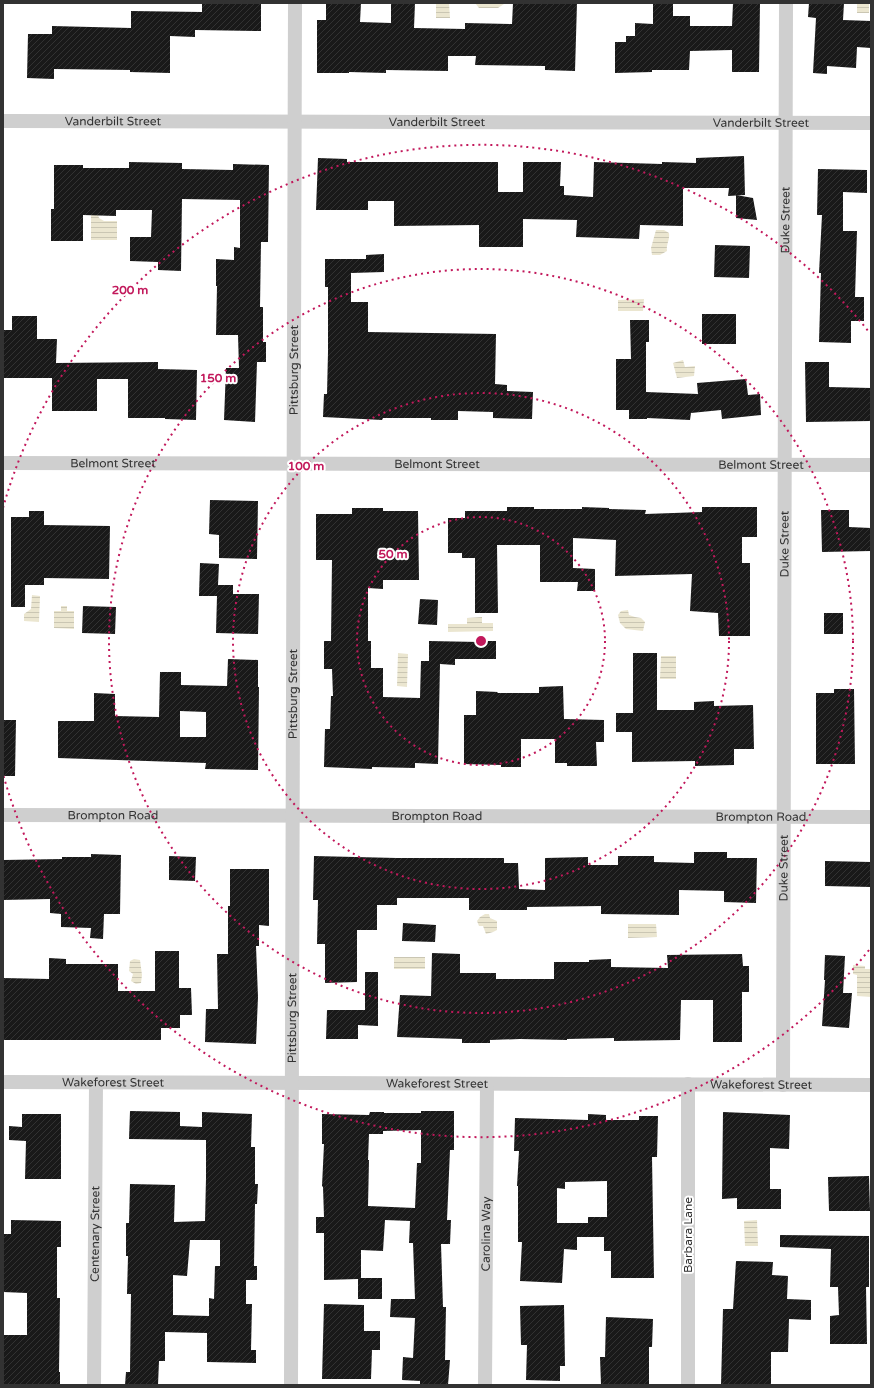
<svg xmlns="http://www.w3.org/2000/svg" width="874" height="1388" viewBox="0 0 874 1388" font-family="'Varela Round',sans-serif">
  <defs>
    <pattern id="water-rules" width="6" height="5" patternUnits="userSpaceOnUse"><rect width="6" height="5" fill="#ebe6d0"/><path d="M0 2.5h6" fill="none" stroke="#cac6b3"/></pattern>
    <pattern id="building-hatch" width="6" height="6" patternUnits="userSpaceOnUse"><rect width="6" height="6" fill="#191919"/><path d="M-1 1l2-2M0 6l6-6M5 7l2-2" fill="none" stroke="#323232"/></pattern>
  </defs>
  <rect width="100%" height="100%" fill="#fff"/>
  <!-- water -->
  <g fill="url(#water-rules)">
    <path d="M436,3H449L450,18H436Z"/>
    <path d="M475,3H504V4L498,8H479Z"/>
    <rect x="857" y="3" width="12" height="10"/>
    <path d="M91,211H97L99,218L104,221H117V240H91Z"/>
    <path d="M656,230H664L669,233C670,240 666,244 667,251L660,255H652L651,248Z"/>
    <path d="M644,299L643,311H618V300Z"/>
    <path d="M683,360L685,367L695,366L694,376L677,378L673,363Z"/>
    <path d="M32,595L40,596L39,622L24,621V614L31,609Z"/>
    <path d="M61,606H67V611H74V629L54,628V611H61Z"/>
    <path d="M628,610L629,615L635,617L641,618L645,622L643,631L626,629L620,623L618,615L621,611Z"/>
    <path d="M482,617V623H493V631L448,632V624H467V618Z"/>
    <path d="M398,653L408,654L407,687L397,686Z"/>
    <path d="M661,656H676V679H660Z"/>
    <path d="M485,914H489L490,918L497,921V930L493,932L486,934L483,926H479L477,921L480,917Z"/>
    <path d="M628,924H656L657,937L628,938Z"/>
    <rect x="394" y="957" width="31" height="12"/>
    <path d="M134,959L140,960L142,975L141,983L136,984L131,981L133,974L129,971L130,961Z"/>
    <path d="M853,965L865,966V969H871V997L857,996V975L853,974Z"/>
    <path d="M757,1220L758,1246H745L744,1221Z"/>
  </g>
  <!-- building -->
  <g fill="url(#building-hatch)" fill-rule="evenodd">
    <path d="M202,3H261V31L195,30V37L170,36V73L130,72V70L54,69V79L27,78L28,34H52V26L131,28V11L202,12Z"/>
    <path d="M326,3H361L360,22L391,23V3H415L414,28L465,29V23L512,24L513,3H577L575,71L545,70V66L475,65L476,56H448V71L386,70V73L349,72V73H317V20H326Z"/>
    <path d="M653,3H673V16H690V26H732L733,3H760L759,72H732V50L690,51L689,70H652V72L615,73V42H626V36H635V23L653,24Z"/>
    <path d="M809,3H844L843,20L871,21V48L857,47L856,68L827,66V74L813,73L816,18L808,17Z"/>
    <path d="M744,156L745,195L728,196L729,188H683V226L640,225L639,239L576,237L577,220L523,219V247H479V225L394,226V201H368V210H316L318,158L347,159V162H498V192H523V162H561L560,186H564V195L593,197L594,162L662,164V162L696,163V158Z"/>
    <path d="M129,162L182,163V169L233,170V164L269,165L268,242H261L260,307H263V342H266V362H257L255,422L224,420L226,368H239L238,335H216L217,286H216V259L234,260V247L240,248V200L182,199L181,271L158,270V262L130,261V237H151L152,210H116V216L83,215V241H51V209H54V165H83V168H129Z"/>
    <path d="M818,169L867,170V193L843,192V231H857L855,297H864V321H851V343L819,342L821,273H819L822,215H817Z"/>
    <path d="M736,195L753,198L757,220L736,218Z"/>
    <path d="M715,245L750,246L749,278L714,277Z"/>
    <path d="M384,254V272L351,273V302H368V332L496,334L495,384L507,385V391L533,392L532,419L493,418V412L458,411V420H431V418H383L382,420L323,417L324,394H327L328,352V287H325V259H366V255Z"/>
    <rect x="702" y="314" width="34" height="30"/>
    <path d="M12,316H37V339H57L56,363L158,362V369L197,370L196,420L165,419V418H128V379H97V411H52V378H3V330H12Z"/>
    <path d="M630,320H649V342H646V392L698,394L697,383L746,379L748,395L760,394L761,415L722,419L721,410L691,413L690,420L647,418V419H629V410H616V359H631Z"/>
    <path d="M805,362H829V387L871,388V421L806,422Z"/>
    <path d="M210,500L258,501L257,559L219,558V535L209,534Z"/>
    <path d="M507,507H534V509H582V507L609,508V509L646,510L645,514L702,512V507H757V537H742V563H750V636H719L718,613L690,611L692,574L615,576L616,540L573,538V568L595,569V591H577L578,582H540V545H497L498,613H475V558H462V553H448V518H465V511H507Z"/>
    <path d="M352,508H383V511H418L419,580H383V589L368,588V641H371V668H383V697L420,698L421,661H429V641L479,642V641H496V659H455V665L440,664L438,764L415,763V768L372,767V769L324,767L325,729H330L331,696H333L332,669H324V641H331L332,560H316V514H352Z"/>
    <path d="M821,510H849V527L871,528V551L822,552Z"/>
    <path d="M29,511H44V525L110,526L109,579L44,578V585H25V607H11V517H29Z"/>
    <path d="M200,563L219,564L218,585H233V594H259L258,634L216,633L217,596H199Z"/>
    <path d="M420,599L438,600L437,625L418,624Z"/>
    <path d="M83,606L116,607L115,634L82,633Z"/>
    <rect x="824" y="613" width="19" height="21"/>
    <path d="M633,653H657V710H694V702L714,701V706L753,705L754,749H734V765L695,766V761L632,762V732H616V713H633Z"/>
    <path d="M228,659L258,660V687H259L258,770L205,769L206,763L58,758V721H94V693L115,694V716L159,717L160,672H181V685L227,686ZM180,711L206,712V737H180Z"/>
    <path d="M563,686L564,719L604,720V742H596L597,766H567V763H555V739H521V767H501V765L464,764V715H476V691L498,692L497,693H539V687Z"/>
    <path d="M834,689H854L855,764H816V693H834Z"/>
    <path d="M3,720H16L15,776H3Z"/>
    <path d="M694,852H727V858H757L756,903L724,902V891L679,890V915L601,914V906L527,907V910H469V898H397V905H377V930H357V982L325,983V944H317L318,900H313L314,856L397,858H504V863H518L519,889L545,890V858L588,857V865H618V856H654V862L694,863Z"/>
    <path d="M91,854L121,855L120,914H104L103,939L90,938L91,928L61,927V914L50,913V899L3,900V860L62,859V857H91Z"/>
    <path d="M169,856L196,857L195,881L169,880Z"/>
    <path d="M825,861L871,862V887L825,886Z"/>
    <path d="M230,869H269V926L259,925V946H256L258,997L256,1044L205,1042L206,1009H218L217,954H228V906H230Z"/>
    <path d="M403,923L436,925L435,942L402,941Z"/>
    <path d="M155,951H179V988H191L192,1015H180V1028H161V1040H3V978L49,979V958L66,959V964H118V991H155Z"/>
    <path d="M432,953L460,954V973H496V979H554V962H589V960L611,959V967L668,968L667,955L742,954L743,966H749V992H742V1042H713V1000H681L680,1040L614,1041V1038L567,1039V1040L520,1039L490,1040V1043H462V1039L397,1037L400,995L431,996Z"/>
    <path d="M825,955L845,956L843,993H852L849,1028L822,1026L825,980H824Z"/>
    <path d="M365,972H378V1026L358,1025V1039H326L327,1010H365Z"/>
    <path d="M130,1111L180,1112V1126L202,1127V1112L252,1114L251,1147H255V1184H258L257,1204H255L254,1266H257V1280H246V1304H252L251,1350H256V1363L207,1362V1333L165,1332V1361H159L158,1385H125L126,1372H130L131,1294H127L128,1256H126V1223H129L130,1184L175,1185L174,1222L205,1221L206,1178V1140L129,1139ZM190,1240H220V1266H215L214,1299L209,1298V1316L173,1315V1275L187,1276Z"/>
    <path d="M421,1111H454V1150H450L447,1220H451L450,1244H441L443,1307H446L445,1360H450L448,1385H420V1381L402,1380L403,1357L413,1358L415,1318L390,1317L391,1299H415L413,1243H409L410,1221L385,1220L383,1251L361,1250V1278H382V1299H358V1279L324,1280V1233H316V1217H324L323,1187L322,1186L324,1144H322V1114L369,1115L370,1112H384V1113H421ZM421,1130V1163H417L415,1208L368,1206L369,1160H368L369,1134H383V1131Z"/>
    <path d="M723,1112L790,1115L789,1149L770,1148V1189H781V1209H737V1198L722,1199Z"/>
    <path d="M22,1114H61V1179H25L26,1141L9,1140V1126L22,1127Z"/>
    <path d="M588,1114L606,1115V1120H639V1116H658L657,1157H652L654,1278H611V1251H604V1237H577V1250L564,1249L562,1283L520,1281L522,1242H518V1186H517L519,1151H514L515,1118L588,1120ZM607,1181V1217H588V1223H557V1188L565,1189V1182Z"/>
    <path d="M869,1176L870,1211H829L828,1177Z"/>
    <path d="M11,1220L61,1221V1247H57V1298H60L59,1372H60V1385H3V1335H27V1293L3,1292V1234H11Z"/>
    <path d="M780,1235L869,1236V1287H866L867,1344H830V1316L839,1315L838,1287H830L831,1249L780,1247Z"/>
    <path d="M736,1261L773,1262L772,1275L788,1276L787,1299L811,1300V1320L789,1319L788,1352H771V1385H721L723,1309H733Z"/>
    <path d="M324,1304L364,1305V1331H380V1350H372L371,1379H322Z"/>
    <path d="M564,1305L565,1366H560V1381L526,1380L527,1345H521L520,1306Z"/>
    <path d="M606,1317L653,1319L652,1347H649V1385H601L600,1357H605Z"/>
  </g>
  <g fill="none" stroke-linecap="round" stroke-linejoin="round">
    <!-- minor -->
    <g stroke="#cfcfcf" stroke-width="14">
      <path id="s1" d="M3,121L871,123"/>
      <path id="s2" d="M3,463L871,465"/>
      <path id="s3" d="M3,815L871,817"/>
      <path id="s4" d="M3,1082L871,1085"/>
      <path d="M688,1084V1385"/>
      <path id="s5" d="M783,1085L786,3"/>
      <path id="s6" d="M94,1385L96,1083"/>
      <path id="s7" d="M291,1385L295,3"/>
      <path id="s8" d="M485,1385L487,1084"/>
    </g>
  </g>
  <!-- distance rings -->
  <g fill="none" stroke="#c2185b" stroke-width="2" stroke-dasharray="2 4">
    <circle cx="481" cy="641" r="124"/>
    <circle cx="481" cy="641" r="248"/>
    <circle cx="481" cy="641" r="372"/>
    <path d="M869 950A496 496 0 0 1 3 774M3 508A496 496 0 0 1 869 332"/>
  </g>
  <g text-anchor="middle" stroke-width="4" stroke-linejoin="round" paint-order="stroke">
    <!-- street labels -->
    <g font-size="12" fill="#323232" stroke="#fff">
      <text dy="4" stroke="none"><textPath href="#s1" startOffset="110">Vanderbilt Street</textPath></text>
      <text dy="4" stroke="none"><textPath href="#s1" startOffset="434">Vanderbilt Street</textPath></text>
      <text dy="4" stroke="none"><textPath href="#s1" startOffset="758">Vanderbilt Street</textPath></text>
      <text dy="4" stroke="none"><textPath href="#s5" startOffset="865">Duke Street</textPath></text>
      <text dy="4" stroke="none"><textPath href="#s7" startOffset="1015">Pittsburg Street</textPath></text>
      <text dy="4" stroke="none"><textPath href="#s2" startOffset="110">Belmont Street</textPath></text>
      <text dy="4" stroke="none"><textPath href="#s2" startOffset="434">Belmont Street</textPath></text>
      <text dy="4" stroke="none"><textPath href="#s2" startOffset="758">Belmont Street</textPath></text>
      <text dy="4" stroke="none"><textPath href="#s5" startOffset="541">Duke Street</textPath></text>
      <text dy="4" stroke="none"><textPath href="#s7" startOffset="691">Pittsburg Street</textPath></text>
      <text dy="4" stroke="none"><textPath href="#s3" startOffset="110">Brompton Road</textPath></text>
      <text dy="4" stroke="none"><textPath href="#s3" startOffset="434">Brompton Road</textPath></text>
      <text dy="4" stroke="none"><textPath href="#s3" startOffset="758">Brompton Road</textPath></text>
      <text dy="4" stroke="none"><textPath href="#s5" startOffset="217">Duke Street</textPath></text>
      <text dy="4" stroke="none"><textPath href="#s7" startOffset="367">Pittsburg Street</textPath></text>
      <text dy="4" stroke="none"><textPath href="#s4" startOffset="110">Wakeforest Street</textPath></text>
      <text dy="4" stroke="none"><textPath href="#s4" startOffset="434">Wakeforest Street</textPath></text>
      <text dy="4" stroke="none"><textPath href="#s4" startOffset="758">Wakeforest Street</textPath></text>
      <text dy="4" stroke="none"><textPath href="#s6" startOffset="151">Centenary Street</textPath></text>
      <text dy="4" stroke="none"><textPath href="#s8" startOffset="151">Carolina Way</textPath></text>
      <text transform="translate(688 1235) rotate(-90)" y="4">Barbara Lane</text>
    </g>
  </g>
  <circle cx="481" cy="641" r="6" fill="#c2185b" stroke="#fff" stroke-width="2"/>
  <g font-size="12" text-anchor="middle" font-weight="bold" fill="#c2185b" stroke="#fff" stroke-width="4" stroke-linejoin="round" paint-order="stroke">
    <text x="130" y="294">200 m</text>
    <text x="218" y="382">150 m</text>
    <text x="306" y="470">100 m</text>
    <text x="393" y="558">50 m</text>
  </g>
  <!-- border -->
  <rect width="874" height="1388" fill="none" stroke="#323232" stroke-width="8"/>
</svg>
